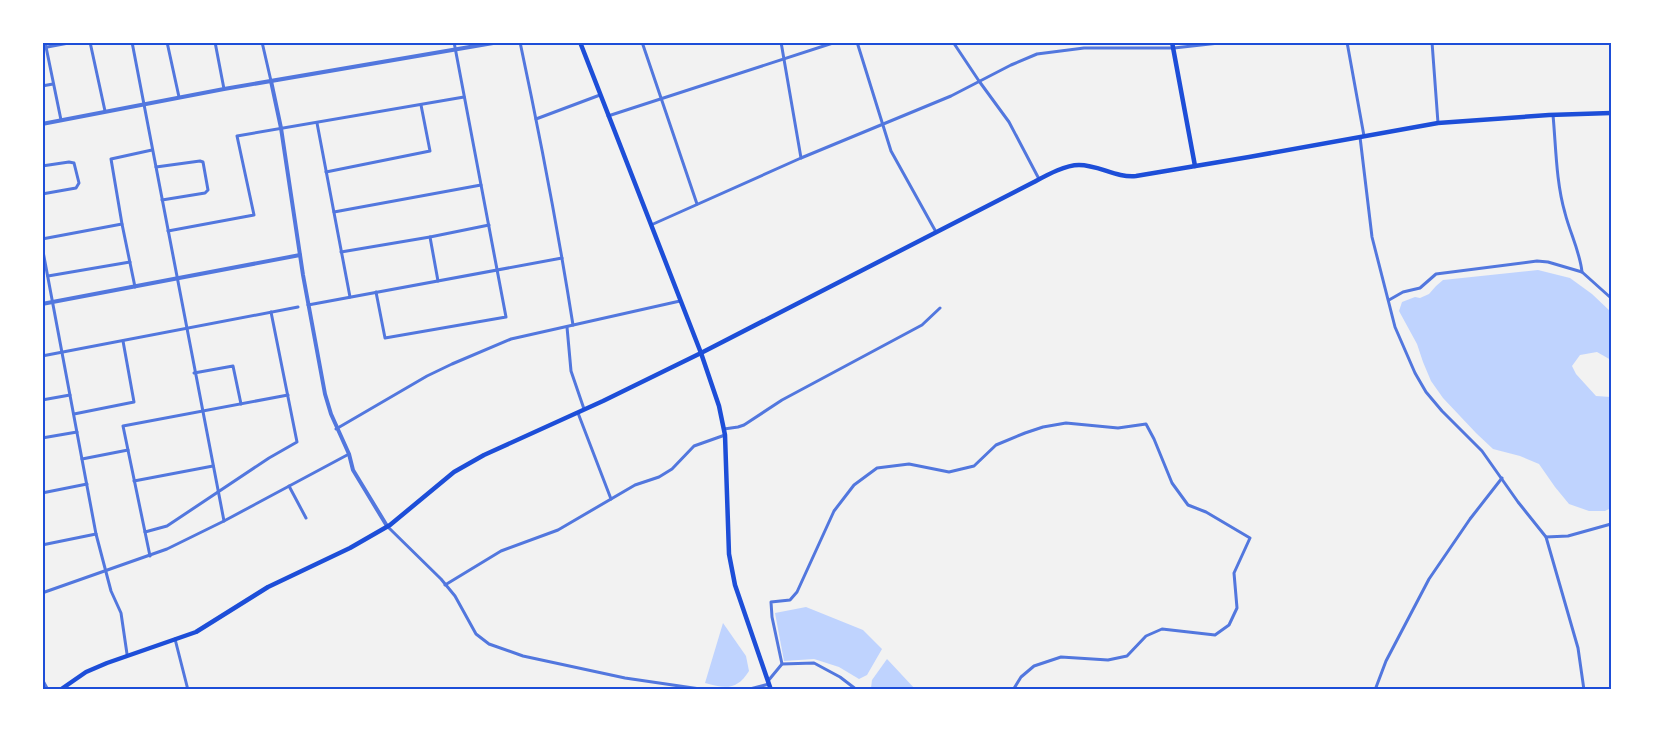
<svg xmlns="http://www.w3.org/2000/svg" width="1653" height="732" viewBox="0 0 1653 732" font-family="Merriweather,serif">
  <rect width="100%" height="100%" fill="#f2f2f2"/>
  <!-- water -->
  <g fill="#bfd3fe">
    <path d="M1538,270L1570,278L1592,294L1611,312V360L1597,352L1580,355L1572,366L1576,374L1596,396L1611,397V508L1605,511H1589L1569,504L1555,487L1539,464L1520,456L1493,449L1476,433L1443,398L1431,381L1423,362L1417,344L1399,311L1402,302L1415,297L1420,298L1429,294L1436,286L1443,280Z"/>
    <path d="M806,607L863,630L882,649L867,675L859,679L839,667L814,659L784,661L775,613Z"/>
    <path d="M723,623L746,656L749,671C737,690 726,689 705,683Z"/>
    <path d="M887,659L916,690H874L871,688L872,680Z"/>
  </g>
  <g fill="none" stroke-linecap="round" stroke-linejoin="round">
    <!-- minor -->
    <g stroke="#5277de" stroke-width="3">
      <path d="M45,42L61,120"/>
      <path d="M90,42L105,111"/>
      <path d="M132,42L224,521"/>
      <path d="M167,42L179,97"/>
      <path d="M215,42L224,89"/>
      <path d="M262,42L271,81"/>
      <path d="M520,42C540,136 558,230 573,325"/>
      <path d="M642,42L697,204"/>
      <path d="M781,42L801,158"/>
      <path d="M857,42L891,151L936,232"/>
      <path d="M953,42L979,81L1009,122L1039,179"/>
      <path d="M1347,42L1364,136"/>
      <path d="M1432,42L1438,123"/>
      <path d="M42,48L74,42"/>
      <path d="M42,86L53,84"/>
      <path d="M1553,115C1556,147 1556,182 1565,213C1570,233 1580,252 1582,272"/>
      <path d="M608,116L836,42"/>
      <path d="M536,119L600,95"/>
      <path d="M317,123L350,297"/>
      <path d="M1360,137L1372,237L1395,327L1415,373L1426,392L1442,411L1482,451L1518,502L1546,537L1578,648L1584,690"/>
      <path d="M42,166L69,162L74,163L79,183L76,188L42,194"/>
      <path d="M156,167L200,161L203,162L208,190L205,193L162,200"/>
      <path d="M326,172L430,151L421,105"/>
      <path d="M334,212L481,185"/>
      <path d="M651,225L801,158L951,96L1011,65L1037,54L1084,48H1174L1228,42"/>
      <path d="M168,231L254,215L237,136L464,97"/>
      <path d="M42,239L122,224"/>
      <path d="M42,246L96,534L111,591L121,613L127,654"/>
      <path d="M341,252L430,237"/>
      <path d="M48,276L130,262"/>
      <path d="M438,281L430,237L489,225"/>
      <path d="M135,287L122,224L111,159L152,150"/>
      <path d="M376,292L385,338L506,317L454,42"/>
      <path d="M1389,300L1403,292L1420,288L1436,274L1537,261L1548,262L1582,272L1611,298"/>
      <path d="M308,305L562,258"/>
      <path d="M567,327L571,371L584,409"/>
      <path d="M42,356L298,307"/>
      <path d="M194,373L233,366L241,404"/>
      <path d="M42,400L70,395"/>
      <path d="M578,413L611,499"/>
      <path d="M74,414L134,402L123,341"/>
      <path d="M336,429L427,376L452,364L511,339L680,301"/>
      <path d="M724,429L738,427L744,425L782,400L922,325L940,308"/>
      <path d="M42,438L77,432"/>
      <path d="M82,459L128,450"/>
      <path d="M134,481L213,466"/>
      <path d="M289,486L306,518"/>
      <path d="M42,493L87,484"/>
      <path d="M388,527L441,579L455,596L476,634L489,644L523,656L625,678L707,690"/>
      <path d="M145,532L167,526L269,458L297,442L271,312"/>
      <path d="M1546,537L1568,536L1611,524"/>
      <path d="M42,545L96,534"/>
      <path d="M150,556L123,426L288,395"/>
      <path d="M445,585L501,551L558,530L635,485L659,477L672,469L694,446L725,435"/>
      <path d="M42,593L167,549L224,521L349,454"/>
      <path d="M175,639L188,690"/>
      <path d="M782,664L772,617L771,602L790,600L797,592L834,511L854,485L877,468L909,464L949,472L974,466L996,445L1025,433L1043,427L1066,423L1118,428L1146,424L1154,439L1172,483L1188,505L1206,512L1250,538L1234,573L1237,608L1229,625L1215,635L1162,629L1146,636L1127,656L1108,660L1061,657L1034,666L1021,677L1013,690"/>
      <path d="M42,679L48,690"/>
      <path d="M768,681L782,664L814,663L840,677L857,690"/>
      <path d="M746,690L769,684"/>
      <path d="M1375,690L1386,661L1429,579L1470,519L1502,478"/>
    </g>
    <!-- tertiary -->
    <g stroke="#5277de" stroke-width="4">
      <path d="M271,81L281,128L303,275L325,394L331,414L349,454L353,470L387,526"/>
      <path d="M42,124L224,89L499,42"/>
      <path d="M42,304L300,255"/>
    </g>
    <!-- secondary -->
    <g stroke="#1d4ed8" stroke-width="4.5">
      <path d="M580,42L701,353L719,406L725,435L729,554L735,585L771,690"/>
      <path d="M1172,42L1195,166"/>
      <path d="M60,690L86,672L107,663L196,632L268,587L350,548L390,525L454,472L484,455L603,401L701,353L1034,182C1047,175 1065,165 1079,165C1099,165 1116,178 1136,176L1249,157L1438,123L1549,115L1611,113"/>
    </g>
  </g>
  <!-- border -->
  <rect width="1653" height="732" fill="none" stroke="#ffffff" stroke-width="87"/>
  <rect x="44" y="44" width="1566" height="644" fill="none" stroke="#1d4ed8" stroke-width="2"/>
</svg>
